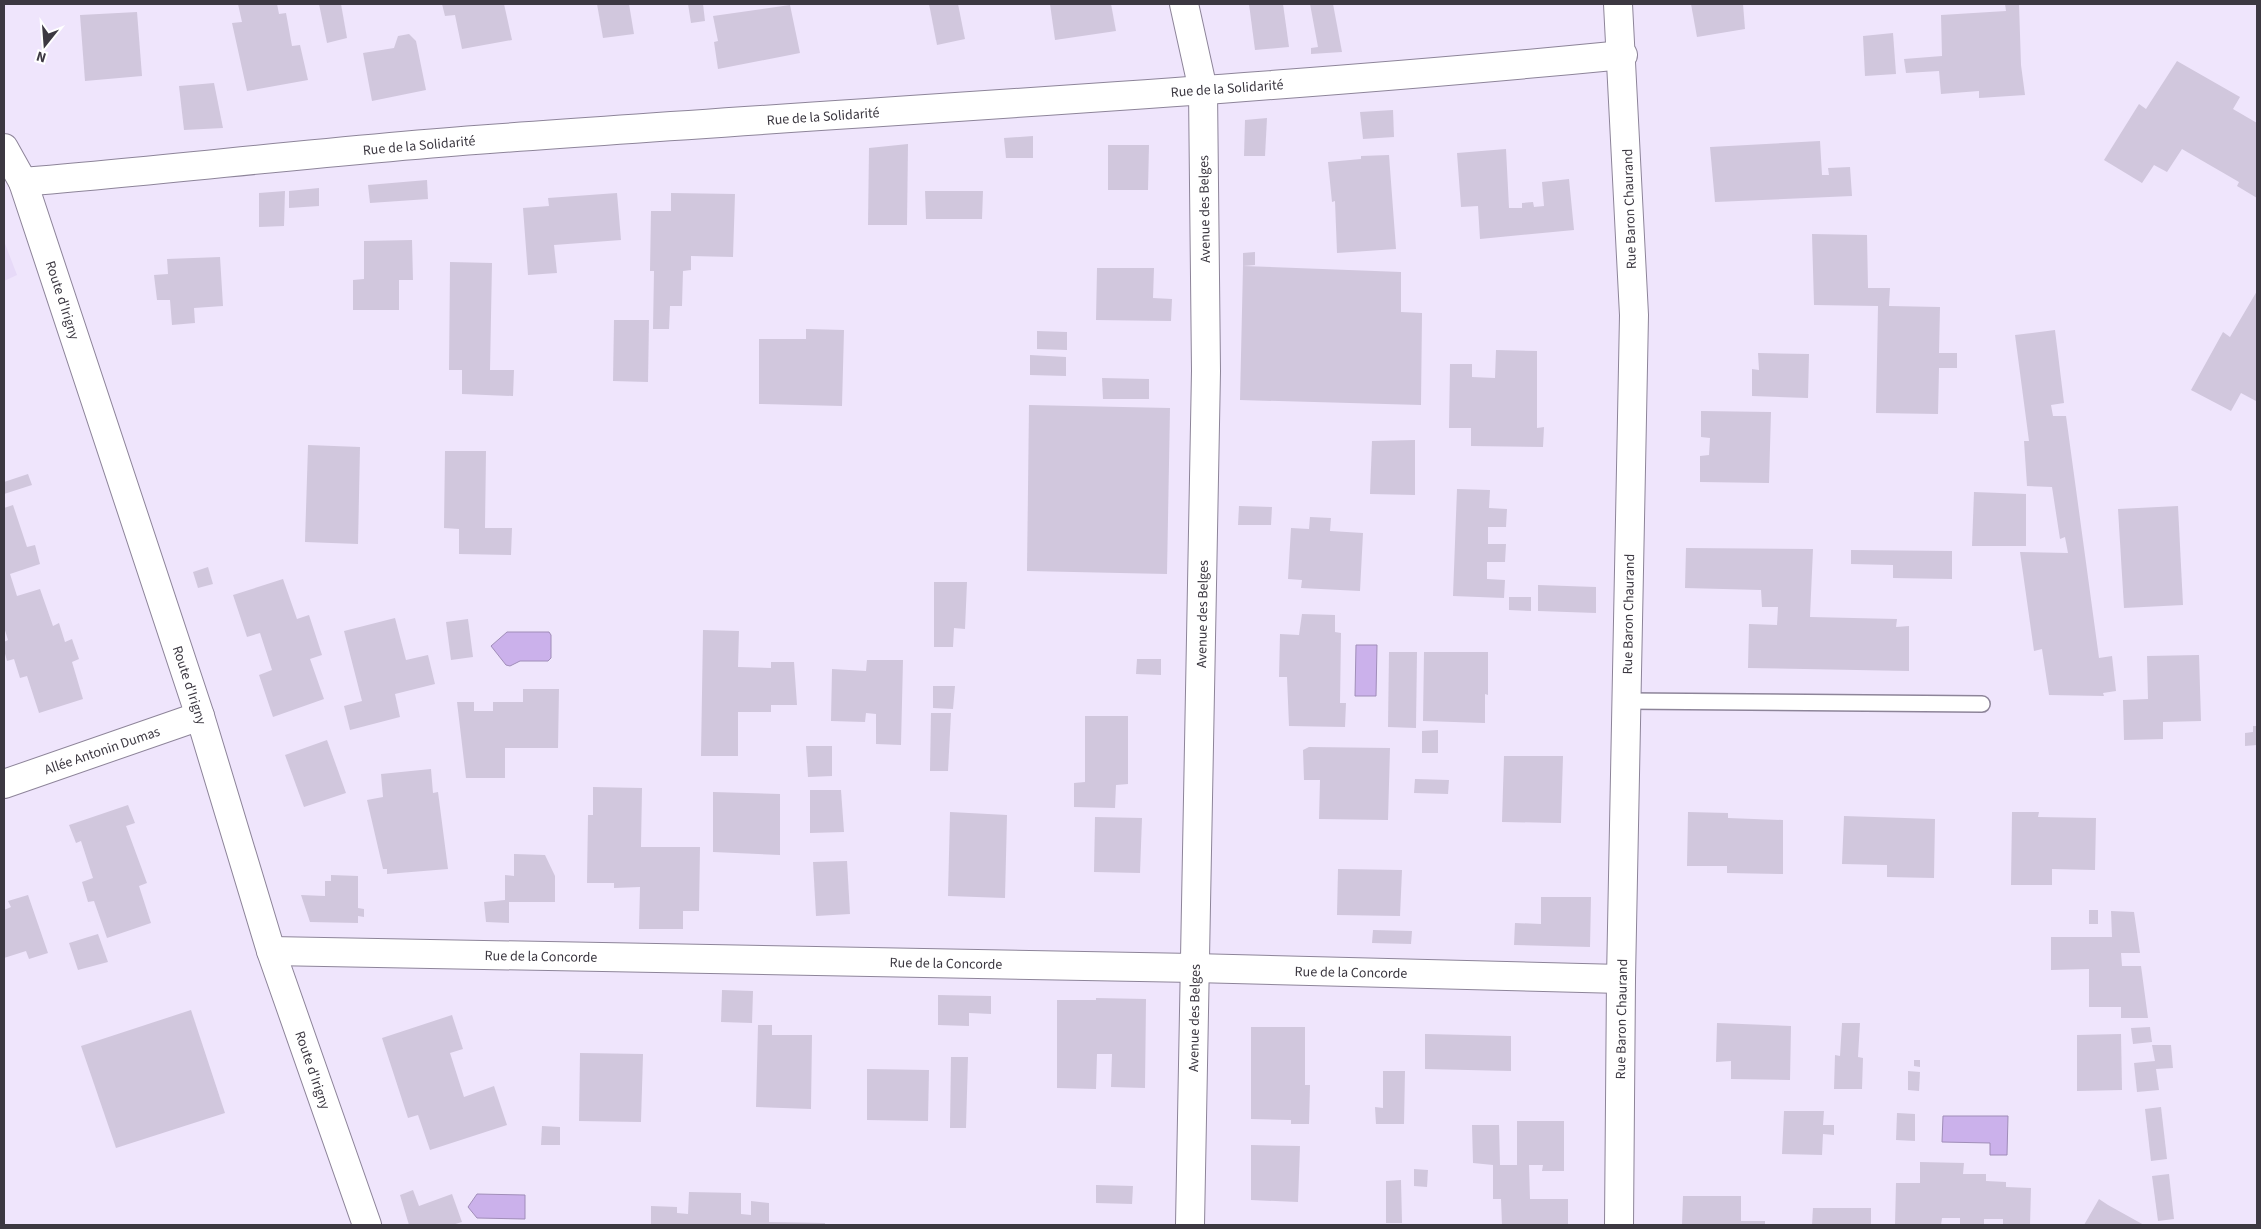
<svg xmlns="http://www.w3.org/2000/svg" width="2261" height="1229" viewBox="0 0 2261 1229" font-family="'Source Sans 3',sans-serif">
  <rect width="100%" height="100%" fill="#efe5fc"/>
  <!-- built -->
  <path fill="#e7daf8" d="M4,241L17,275L4,281Z"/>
  <!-- water -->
  <g fill="#cbb1eb" stroke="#a08db8">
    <path d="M507,632H549L551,635V658L548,661H520L510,666L506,665L491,646Z"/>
    <path d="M1356,645H1377L1376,696H1355Z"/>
    <path d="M1943,1116H2008L2007,1155H1990V1143L1942,1142Z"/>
    <path d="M477,1194L525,1195V1219L477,1218L468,1207Z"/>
  </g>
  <!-- building -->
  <g fill="#d1c7dd">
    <path d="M238,4H277L279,14L286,13L292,46L300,45L308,80L247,91L232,23L242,22Z"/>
    <path d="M319,4H341L347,38L327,43Z"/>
    <path d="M442,4H504L512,40L462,49L455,15L445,16Z"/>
    <path d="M597,4H629L634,34L603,38Z"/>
    <path d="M688,4H703L705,21L691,23Z"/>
    <path d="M929,4H958L965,39L937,45Z"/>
    <path d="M1050,4H1111L1116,31L1055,40Z"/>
    <path d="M1249,4H1283L1289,47L1255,50Z"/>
    <path d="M1310,4H1333L1342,52L1311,54V48L1318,47Z"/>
    <path d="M1691,4H1743L1745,29L1697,37Z"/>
    <path d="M2005,4H2019L2021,65L2025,95L1979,98V91L1941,94L1939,71L1906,73L1904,59L1942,56L1941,15L2006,11Z"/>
    <path d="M790,5L800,53L718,69L714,42L718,41L713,16Z"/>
    <path d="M137,12L142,76L85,81L80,15Z"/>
    <path d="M1893,33L1896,74L1865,76L1863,36Z"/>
    <path d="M409,34L416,41L426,90L372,101L363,53L394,48L398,36Z"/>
    <path d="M2177,61L2240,97L2233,109L2257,123V198L2237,186L2239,182L2182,149L2167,172L2154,165L2142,183L2104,160L2139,104L2146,109Z"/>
    <path d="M214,83L223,128L184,130L179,86Z"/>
    <path d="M1393,110L1394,137L1363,139L1360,112Z"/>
    <path d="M1267,118L1265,156H1244L1245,120Z"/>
    <path d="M1033,136V158H1006L1004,138Z"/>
    <path d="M1820,141L1822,175H1829L1828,168L1850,167L1852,196L1715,202L1710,147Z"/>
    <path d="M908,144L907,225H868L869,148Z"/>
    <path d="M1108,145H1149L1148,190H1108Z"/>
    <path d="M1506,149L1509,208H1522V203L1533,202L1534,207L1544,206L1542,182L1569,179L1574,230L1480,239L1478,206L1461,207L1457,153Z"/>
    <path d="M1389,155L1396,249L1337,253L1335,201L1332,202L1328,162L1361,159V156Z"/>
    <path d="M427,180L428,199L370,203L368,185Z"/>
    <path d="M319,188V206L289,208V191Z"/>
    <path d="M285,191L284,226L259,227V193Z"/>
    <path d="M925,191H983L982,219H926Z"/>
    <path d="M617,193L621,240L554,245L557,273L528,275L523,208L549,206L548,198Z"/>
    <path d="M671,193L735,194L733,257L691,256V270L683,271L682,306H670L669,329H653L654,271H650L651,211H671Z"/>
    <path d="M1812,234L1867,235L1868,288H1890L1889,306L1940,307L1939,353H1957V368H1939L1938,414L1876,413L1878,306L1814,305Z"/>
    <path d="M412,240L413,280H399V310H353V280L364,279V241Z"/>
    <path d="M1255,252V265L1243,266V253Z"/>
    <path d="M220,257L223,306L194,308L195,323L172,325L170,300H157L154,275L168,274L167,259Z"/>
    <path d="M450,262L492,263L490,370H514L513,396L462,394V370H449Z"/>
    <path d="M1243,266L1401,272V312L1422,313L1421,405L1240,400Z"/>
    <path d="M1097,268H1154L1153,298L1172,299L1171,321L1096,320Z"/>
    <path d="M2257,291V398L2256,401L2241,393L2231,411L2191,390L2223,332L2230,337Z"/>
    <path d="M614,320H649L648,382L613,381Z"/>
    <path d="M806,329L844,330L842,406L759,404V339H806Z"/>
    <path d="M2055,330L2064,403L2051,405L2053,416H2066L2099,658L2112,656L2116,691L2103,693L2104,696L2049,695L2042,649L2034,651L2020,552L2068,553L2065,537L2060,539L2052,487L2027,486L2024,441H2029L2015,335Z"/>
    <path d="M1037,331L1067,332V350L1037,349Z"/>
    <path d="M1496,350L1537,351V428L1544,427L1543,447L1471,446V428H1449L1450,364H1472V377L1495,378Z"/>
    <path d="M1758,353L1809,354L1808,398L1752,396V369L1759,370Z"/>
    <path d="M1030,355L1066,357V376L1030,375Z"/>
    <path d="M1102,378L1149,379V399H1103Z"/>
    <path d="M1029,405L1170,408L1167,574L1027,571Z"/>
    <path d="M1701,411L1771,412L1769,483L1700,482V456L1709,455L1710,438L1701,437Z"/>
    <path d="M1415,440V495L1370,494L1372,441Z"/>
    <path d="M308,445L360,447L358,544L305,542Z"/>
    <path d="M445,451H486L485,528H512L511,555L459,554V529L444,528Z"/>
    <path d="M28,474L32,485L4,494V482Z"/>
    <path d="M1457,489L1490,490L1489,508L1507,509L1506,527H1488V544H1506L1505,562H1487V579L1505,580L1504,598L1453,596Z"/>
    <path d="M1974,492L2026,494V546H1972Z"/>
    <path d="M13,505L27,547L35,545L40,564L10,574L17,596L40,589L53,626L59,623L65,642L72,639L79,659L72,662L83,699L39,713L27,676L20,678L14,659L7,661L4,650V642L8,640L4,627V508Z"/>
    <path d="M1239,506L1272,507L1271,525H1238Z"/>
    <path d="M2178,506L2183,605L2124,608L2118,509Z"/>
    <path d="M1310,517L1331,518L1330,531L1363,533L1360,591L1301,588L1302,580L1288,579L1291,528L1309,529Z"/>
    <path d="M1686,548L1813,549L1810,617L1897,619L1896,627L1909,626V671L1748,668L1749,624L1777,625L1778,607H1762L1761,590L1685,588Z"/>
    <path d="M1851,550L1952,551V579L1893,578V565L1851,564Z"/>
    <path d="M208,567L213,584L198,588L193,572Z"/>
    <path d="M283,579L297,619L309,615L322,655L310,659L324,699L273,717L259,675L272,670L260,633L247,637L233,595Z"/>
    <path d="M934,582H967L965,629L954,628L953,647H934Z"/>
    <path d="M1538,585L1596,587V613L1538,611Z"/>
    <path d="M1509,597H1531V611L1509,610Z"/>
    <path d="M1302,614L1335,615V632L1341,633L1340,703H1346L1345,727L1289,726L1287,677H1279L1280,634L1299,635Z"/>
    <path d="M395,618L406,660L428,655L435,684L395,694L400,717L350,730L344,706L362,701L344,631Z"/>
    <path d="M468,619L473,657L451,660L446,622Z"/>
    <path d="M703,630L739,631L738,667L771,668V662H794L797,705H771V712H738V756H701Z"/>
    <path d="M1389,652H1417L1416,728L1388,727Z"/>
    <path d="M1424,652H1488V695L1485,694V723L1423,721Z"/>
    <path d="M2199,655L2201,721L2163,722V739L2124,740L2123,700L2148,699L2147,656Z"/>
    <path d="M1137,659H1161V675L1136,674Z"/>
    <path d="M867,660H903L901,745L876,744V714L866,713L865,722L831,721L832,669L866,671Z"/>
    <path d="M933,686H955L953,709L933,708Z"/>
    <path d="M523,689H559L558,748H505V778H466L457,702H474V711H493V702H523Z"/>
    <path d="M931,713H951L948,771H930Z"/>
    <path d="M1085,716H1128V784L1116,785L1115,808L1074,807V783L1085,782Z"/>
    <path d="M2253,726H2257V745L2245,746V733L2253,732Z"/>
    <path d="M1438,730V753H1422V731Z"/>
    <path d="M327,740L346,793L304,807L285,755Z"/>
    <path d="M806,746H832V776L808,777Z"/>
    <path d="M1309,747L1390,748L1388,820L1319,819L1320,780H1304L1303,750Z"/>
    <path d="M1504,756H1563L1561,823L1502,822Z"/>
    <path d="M431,769L433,793L438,792L448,869L387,874V869H383L367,800L383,797L381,774Z"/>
    <path d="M1415,779L1449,780L1448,794L1414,793Z"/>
    <path d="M593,787L642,788L641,847H700L699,911H683V929H639L640,887L614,888V883H587L588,815H593Z"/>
    <path d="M810,790H841L844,832L810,833Z"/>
    <path d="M713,792L780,794V855L713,852Z"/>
    <path d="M128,805L135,823L126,826L147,883L139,886L151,923L107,938L94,901L88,902L82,882L93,878L81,841L76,843L69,825Z"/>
    <path d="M950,812L1007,815L1005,898L948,896Z"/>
    <path d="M1688,812L1728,813V818L1783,820V874L1727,873V866H1687Z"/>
    <path d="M2012,812H2039L2038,817L2096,818L2095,870L2052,869V885H2011Z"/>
    <path d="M1844,816L1935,819L1934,878L1887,877V865L1842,864Z"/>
    <path d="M1095,817L1142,818L1140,873L1094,872Z"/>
    <path d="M514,854L545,855L555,876V902H509V923L486,922L484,902L505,900V875L514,876Z"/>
    <path d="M847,861L850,914L816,916L813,862Z"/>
    <path d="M1338,869L1402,870L1400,916L1337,915Z"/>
    <path d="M331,875L358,876V908L364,909V917L358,916V923L310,922L301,895L325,896V881H331Z"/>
    <path d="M28,895L48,953L29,959L26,951L4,958V910L11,907L8,901Z"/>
    <path d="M1541,897H1591L1590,947L1514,945L1515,923L1541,924Z"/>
    <rect x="2089" y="910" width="9" height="14"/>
    <path d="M2111,911L2134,912L2140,953H2121L2122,966H2141L2148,1018H2121V1007H2089V969L2051,970V937H2112Z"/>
    <path d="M1373,930L1412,931L1411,944L1372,943Z"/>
    <path d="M98,934L108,962L78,970L69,943Z"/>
    <path d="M722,990L753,991L752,1023L721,1022Z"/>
    <path d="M938,995L991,996V1014L969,1013V1026L938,1025Z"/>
    <path d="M1096,998L1146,999L1145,1088L1111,1087L1112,1054H1097L1096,1089L1057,1088V1000H1096Z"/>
    <path d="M191,1010L225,1113L116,1148L81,1046Z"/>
    <path d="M452,1015L463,1049L450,1053L464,1097L494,1086L507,1125L430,1150L418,1115L408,1118L382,1038Z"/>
    <path d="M1717,1023L1791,1026L1790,1080L1731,1079V1061L1716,1062Z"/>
    <path d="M1842,1023H1860L1858,1057L1863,1058L1862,1089H1834L1835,1055L1840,1056Z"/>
    <path d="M758,1025H772V1035H812L811,1109L756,1107Z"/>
    <path d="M1251,1027H1305V1085H1310L1309,1124H1291V1120L1251,1119Z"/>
    <path d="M2150,1027L2152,1042L2133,1044L2131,1028Z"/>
    <path d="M1425,1034L1511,1036V1071L1425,1069Z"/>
    <path d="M2121,1034L2122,1090L2077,1091V1035Z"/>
    <path d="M2152,1045H2171L2173,1068L2156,1069L2159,1090L2137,1092L2134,1063L2155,1061Z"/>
    <path d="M580,1053L643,1054L641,1122L579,1121Z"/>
    <path d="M951,1057H968L966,1128H950Z"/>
    <path d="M1914,1060H1920V1067L1914,1066Z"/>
    <path d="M867,1069L929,1070L928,1121L867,1120Z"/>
    <path d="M1383,1071H1405L1404,1124H1376L1375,1107L1383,1108Z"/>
    <path d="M1908,1071L1920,1072L1919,1091L1908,1090Z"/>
    <path d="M2161,1107L2167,1159L2151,1161L2145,1109Z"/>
    <path d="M1784,1111H1824L1823,1125H1834V1135L1823,1134L1822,1155L1782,1154Z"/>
    <path d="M1897,1113L1915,1114V1141L1896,1140Z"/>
    <path d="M1517,1121H1564V1171H1542L1543,1165H1529L1530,1199H1568V1225H1502L1501,1199H1493V1165L1473,1163L1472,1125H1499L1500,1165H1517Z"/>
    <path d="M542,1126L560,1127V1145H541Z"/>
    <path d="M1251,1145L1300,1146L1298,1202L1251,1200Z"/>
    <path d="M1920,1162L1964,1163L1963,1174H1986V1181L2006,1182V1187L2031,1188L2030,1225H2003V1219H1984V1225H1960V1218H1942L1941,1225H1895L1896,1183H1920Z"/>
    <path d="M1414,1169L1428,1170L1427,1187L1414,1186Z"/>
    <path d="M2169,1174L2174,1219L2158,1221L2152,1176Z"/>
    <path d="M1401,1180L1402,1223H1386V1181Z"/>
    <path d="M1096,1185L1133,1186L1132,1204L1096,1203Z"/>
    <path d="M413,1190L419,1206L452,1194L462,1222L452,1225H409L400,1195Z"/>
    <path d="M689,1192L741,1193V1214L751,1215V1201L769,1203V1222L825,1223V1225H651V1206L677,1207V1213L688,1214Z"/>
    <path d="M1683,1196H1741V1221H1765V1225H1682Z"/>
    <path d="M2099,1199L2108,1205L2144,1225H2084Z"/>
    <path d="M1813,1208H1871V1225H1812Z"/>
  </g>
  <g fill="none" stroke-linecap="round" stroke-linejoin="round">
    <!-- service casing -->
    <g stroke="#8d8499" stroke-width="18">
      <path id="service" d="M1627,701L1982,704"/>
    </g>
    <!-- minor casing -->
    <g stroke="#8d8499" stroke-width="30">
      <g id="minor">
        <path d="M1184,4L1203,90L1206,371L1190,1225"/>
        <path d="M1618,4L1634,315L1621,979L1619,1225"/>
        <path d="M23,182C179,169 334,150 489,139C867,111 1245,92 1623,55"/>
        <path d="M4,784L200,716"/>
        <path d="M271,951L1194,968L1621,979"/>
      </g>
    </g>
    <!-- tertiary casing -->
    <g stroke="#8d8499" stroke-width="30">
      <path id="tertiary" d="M4,148L23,182L200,716L271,951L367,1225"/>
    </g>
    <!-- service -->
    <use href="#service" stroke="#fff" stroke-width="15"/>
    <!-- minor -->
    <use href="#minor" stroke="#fff" stroke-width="28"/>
    <!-- tertiary -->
    <use href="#tertiary" stroke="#fff" stroke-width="28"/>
  </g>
  <g text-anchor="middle" stroke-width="4" stroke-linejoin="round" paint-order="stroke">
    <!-- street labels -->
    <g font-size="14" fill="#3c3841" stroke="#fff">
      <text transform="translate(1227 88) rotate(-4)" y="5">Rue de la Solidarité</text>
      <text transform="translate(823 116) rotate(-4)" y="5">Rue de la Solidarité</text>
      <text transform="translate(419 145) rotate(-5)" y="5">Rue de la Solidarité</text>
      <text transform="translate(1204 209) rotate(-91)" y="5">Avenue des Belges</text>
      <text transform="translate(1629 209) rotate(-92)" y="5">Rue Baron Chaurand</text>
      <text transform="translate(63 300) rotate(72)" y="5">Route d'Irigny</text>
      <text transform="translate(1202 614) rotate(-89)" y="5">Avenue des Belges</text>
      <text transform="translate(1628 614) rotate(-89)" y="5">Rue Baron Chaurand</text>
      <text transform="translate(190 685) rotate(72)" y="5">Route d'Irigny</text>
      <text transform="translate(102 750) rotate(-19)" y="5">Allée Antonin Dumas</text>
      <text transform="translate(541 956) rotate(1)" y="5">Rue de la Concorde</text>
      <text transform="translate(946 963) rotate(1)" y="5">Rue de la Concorde</text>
      <text transform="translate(1351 972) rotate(1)" y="5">Rue de la Concorde</text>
      <text transform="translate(1194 1018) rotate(-89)" y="5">Avenue des Belges</text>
      <text transform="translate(1621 1019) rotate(-89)" y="5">Rue Baron Chaurand</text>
      <text transform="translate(313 1070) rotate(71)" y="5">Route d'Irigny</text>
    </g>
  </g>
  <!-- border -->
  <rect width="2261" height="1229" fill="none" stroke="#3c3841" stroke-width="10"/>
  <!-- north arrow -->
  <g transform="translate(45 45) rotate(197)" stroke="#ffffff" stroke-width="4" paint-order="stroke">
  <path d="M0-4L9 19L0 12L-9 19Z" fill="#3c3841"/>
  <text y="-8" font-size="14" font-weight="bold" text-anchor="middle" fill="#3c3841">N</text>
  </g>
</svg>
